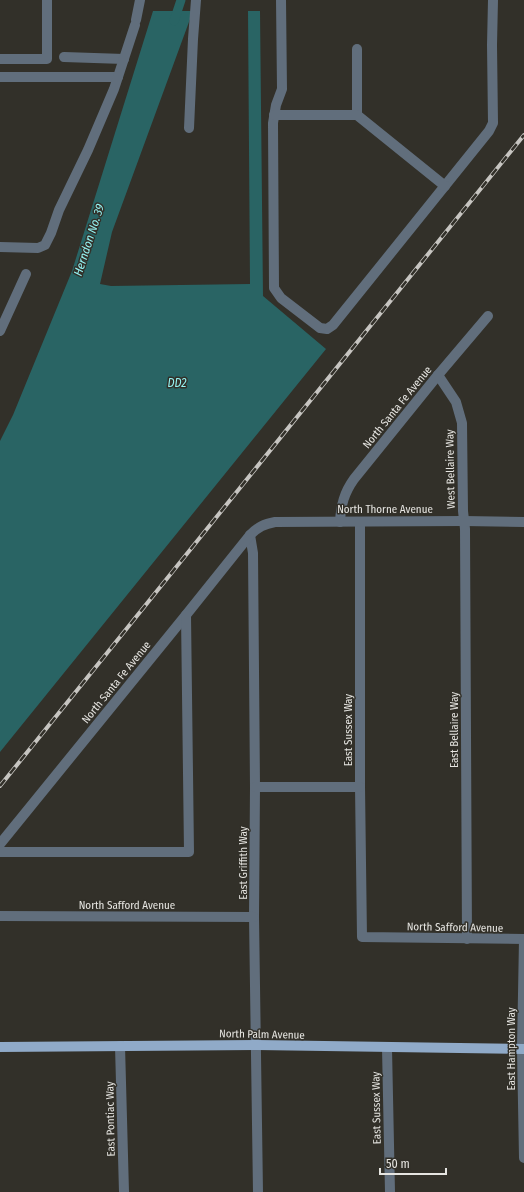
<svg xmlns="http://www.w3.org/2000/svg" width="524" height="1192" viewBox="0 0 524 1192" font-family="'Fira Sans Condensed',sans-serif">
  <rect width="100%" height="100%" fill="#323029"/>
  <!-- water -->
  <path fill="#296464" d="M153,11H193L112,232L100,284L111,286L250,284L248,11H260L263,296L326,349L0,752V441L13,415L72,271Z"/>
  <g fill="none" stroke-linecap="round" stroke-linejoin="round">
    <!-- canal -->
    <path stroke="#296464" stroke-width="9" d="M174,21L181,0"/>
    <!-- minor -->
    <g stroke="#616e7c" stroke-width="10">
      <path d="M281,0L282,89L276,105L273,123L274,288L281,298L320,328L327,329L333,325L489,131L493,123L492,45L493,0"/>
      <path d="M136,20L140,0"/>
      <path d="M357,49V115"/>
      <path d="M64,57L124,59"/>
      <path d="M0,59H47V0"/>
      <path d="M0,77H118"/>
      <path d="M274,115H357L445,186"/>
      <path d="M189,128L193,39L196,0"/>
      <path d="M0,247L38,248L45,245L51,233L59,210L88,150L114,89L135,25"/>
      <path d="M0,331L26,274"/>
      <path d="M438,375L456,402L462,423L463,511L465,529L467,939"/>
      <path d="M340,522C341,505 344,493 354,479L438,375L488,316"/>
      <path d="M360,522V787L362,937L524,939"/>
      <path d="M250,535L253,553L255,787L254,917L258,1192"/>
      <path d="M255,787H360"/>
      <path d="M0,844L186,615L250,535C258,527 264,524 275,522L464,521L524,522"/>
      <path d="M0,852H189L186,615"/>
      <path d="M0,916L254,917"/>
      <path d="M524,939L522,1049L524,1158"/>
      <path d="M120,1046L124,1192"/>
      <path d="M387,1048L390,1192"/>
    </g>
    <!-- major -->
    <path stroke="#90aac8" stroke-width="10" d="M0,1047L257,1045L524,1049"/>
    <!-- rail casing -->
    <g stroke="#c7c5c1" stroke-width="4">
      <path id="rail" d="M0,786L524,135"/>
    </g>
    <!-- rail -->
    <use href="#rail" stroke="#323029" stroke-width="2.5" stroke-dasharray="8" stroke-linecap="butt"/>
  </g>
  <g text-anchor="middle" stroke-width="3" stroke-linejoin="round" paint-order="stroke">
    <!-- street labels -->
    <g font-size="11" fill="#e6e5e1" stroke="#323029">
      <text transform="translate(397 407) rotate(-51)" y="4">North Santa Fe Avenue</text>
      <text transform="translate(450 469) rotate(-91)" y="4">West Bellaire Way</text>
      <text x="385" y="513">North Thorne Avenue</text>
      <text transform="translate(116 682) rotate(-51)" y="4">North Santa Fe Avenue</text>
      <text transform="translate(348 730) rotate(-90)" y="4">East Sussex Way</text>
      <text transform="translate(454 730) rotate(-90)" y="4">East Bellaire Way</text>
      <text transform="translate(243 863) rotate(-90)" y="4">East Griffith Way</text>
      <text x="127" y="909">North Safford Avenue</text>
      <text transform="translate(455 927) rotate(1)" y="4">North Safford Avenue</text>
      <text transform="translate(262 1034) rotate(1)" y="4">North Palm Avenue</text>
      <text transform="translate(511 1049) rotate(-90)" y="4">East Hampton Way</text>
      <text transform="translate(376 1108) rotate(-91)" y="4">East Sussex Way</text>
      <text transform="translate(110 1119) rotate(-91)" y="4">East Pontiac Way</text>
    </g>
    <!-- water labels -->
    <g font-size="12" font-style="italic" fill="#95f5f4" stroke="#323029">
      <text transform="translate(89 240) rotate(-72)" y="4">Herndon No. 39</text>
      <text x="177" y="387">DD2</text>
    </g>
  </g>
  <!-- scale -->
  <path d="M380 1168v6h66v-6" fill="none" stroke="#e6e5e1" stroke-width="2"/>
  <text x="386" y="1168" font-size="12" fill="#e6e5e1" stroke="#323029" stroke-width="3" paint-order="stroke">50 m</text>
</svg>
